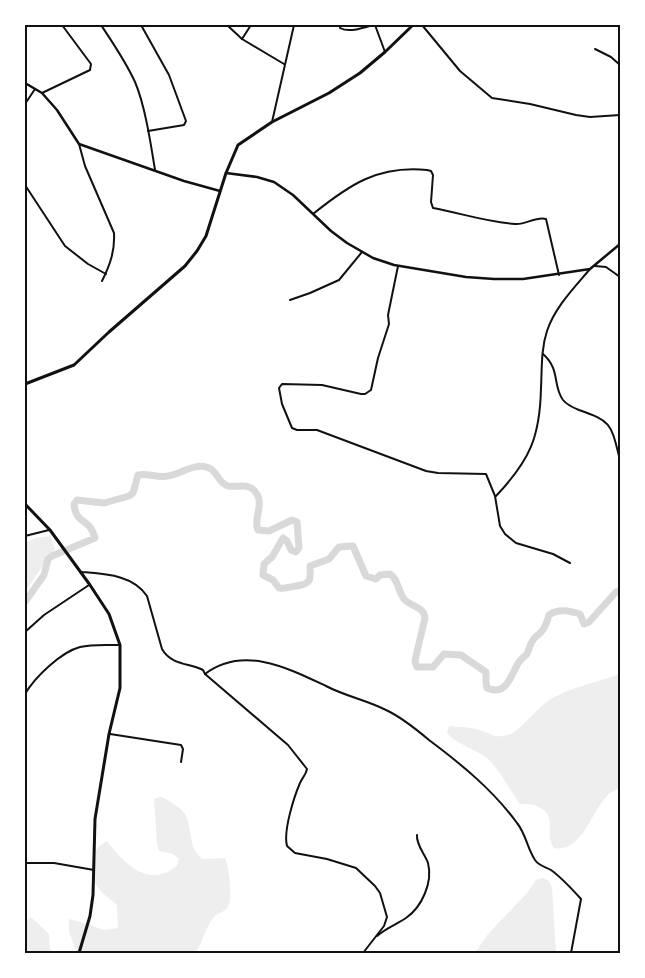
<svg xmlns="http://www.w3.org/2000/svg" width="645" height="978" viewBox="0 0 645 978" font-family="'Crimson Pro',serif">
  <rect width="100%" height="100%" fill="#fff"/>
  <!-- green -->
  <g fill="#eee">
    <path d="M51,536L55,549L52,556L46,561L25,592V543L35,538Z"/>
    <path d="M620,674V787C616,790 610,792 607,796C591,812 582,853 554,848C543,833 558,820 542,809C534,803 529,804 520,804C512,793 497,766 487,758C475,749 456,744 447,733L449,726C459,727 470,727 479,730C492,733 493,739 508,735C518,733 537,708 548,701C565,689 600,681 620,674Z"/>
    <path d="M161,797C169,800 182,808 186,816C193,832 187,844 202,859L225,858C229,866 233,900 228,907C224,913 216,913 213,918C205,928 203,943 195,953H77L69,932V919L91,925L103,930L118,928L117,905C111,899 101,893 97,886C87,870 90,850 107,841C119,857 140,881 162,874C167,873 172,869 177,866L179,859L173,854L159,851L157,844L154,799Z"/>
    <path d="M543,878L549,881L552,888L556,953H475L488,934L527,893L536,880Z"/>
    <path d="M31,917L49,934L50,949L53,953H25V922Z"/>
  </g>
  <g fill="none" stroke-linecap="round" stroke-linejoin="round">
    <!-- river -->
    <path stroke="#d9d9d9" stroke-width="7" d="M25,602L44,575L48,559L52,556L95,538C89,516 76,526 74,504L77,500L104,503L129,496L133,493L138,475C148,473 158,478 168,476C181,474 195,462 209,468C217,471 219,484 228,486C241,488 250,481 258,496C263,508 253,519 258,530L269,531L292,520L297,522L299,548L296,552L291,550L287,541L283,538L272,557L264,564L263,575L273,580L279,588C285,589 291,587 296,586C311,584 311,580 310,566L329,559L339,547L353,546L366,576L376,579L380,575L390,574C398,579 398,591 404,599C411,607 424,606 425,618L416,656L415,662L417,667H433L444,654L461,655L486,672V683L487,688C507,697 511,674 519,662C521,659 524,657 527,654C529,650 530,644 533,640C535,636 539,635 541,632C546,627 547,621 549,615C558,608 570,611 580,614L584,624L589,622L616,592L620,591"/>
    <!-- minor -->
    <g stroke="#111" stroke-width="2">
      <path d="M101,25C113,43 126,62 135,82C145,105 151,145 155,170"/>
      <path d="M141,25L169,75L186,121L184,125L148,131"/>
      <path d="M227,25L242,39L284,64"/>
      <path d="M340,25V28C349,33 363,28 373,25"/>
      <path d="M375,25L385,52"/>
      <path d="M422,25L460,71L492,98L530,104L576,115L590,117L620,115"/>
      <path d="M242,39L251,25"/>
      <path d="M595,49L611,57L620,65"/>
      <path d="M42,93L90,70L91,64L62,25"/>
      <path d="M25,104L35,89"/>
      <path d="M272,122L294,25"/>
      <path d="M79,144L85,166L114,233C115,251 110,265 102,281"/>
      <path d="M25,185L65,246L88,264L106,274"/>
      <path d="M313,214C349,185 378,165 427,170L431,171L433,175L431,202L433,208C460,213 487,222 515,224C526,225 536,216 546,219L559,275"/>
      <path d="M398,266L388,315L389,324L378,358L371,390L365,394H361L322,385L282,384L279,388L282,404L292,428L297,430H317L426,471L438,473L486,474L495,496L500,526L505,534L516,543L553,554L570,563"/>
      <path d="M595,266L606,267L620,277"/>
      <path d="M290,300L310,293L339,280L362,252"/>
      <path d="M543,354C561,370 552,385 563,400C567,405 574,408 579,410C611,421 611,424 619,456"/>
      <path d="M496,496C530,460 540,437 541,388C542,368 541,349 547,331C555,307 574,288 590,269"/>
      <path d="M25,536L49,530"/>
      <path d="M82,572C106,574 133,575 147,596L162,649C171,665 189,663 203,670L205,674L288,745L307,769C306,775 302,778 300,783C294,797 283,831 287,846L295,853L327,859L356,868L375,886L380,893L387,917L384,926L363,953"/>
      <path d="M25,632L44,615L89,585"/>
      <path d="M205,674C243,645 288,668 326,686C345,696 366,700 386,710C401,717 416,729 429,740C461,764 493,790 517,823C526,834 527,848 535,860C539,866 546,867 551,870C562,878 572,889 581,899L571,953"/>
      <path d="M25,694C35,677 61,652 80,647C92,644 106,645 119,645"/>
      <path d="M110,734L181,745L183,749L181,762"/>
      <path d="M25,863H54L94,870"/>
      <path d="M377,936C386,928 397,924 406,918C422,907 433,882 428,863C425,854 416,845 417,835"/>
    </g>
    <!-- tertiary -->
    <g stroke="#111" stroke-width="2.5">
      <path d="M25,83L42,93L57,110L79,144L184,181L220,191"/>
      <path d="M226,173L257,177L274,182L293,195L331,231L347,243L373,258L394,265L466,277L494,279H523L590,269L620,244"/>
    </g>
    <!-- primary -->
    <g stroke="#111" stroke-width="3">
      <path d="M25,384L74,365L109,332L185,266L197,251L206,236L226,173L238,145L272,122L329,93L360,73L385,52L413,25"/>
      <path d="M25,504L50,530L90,585L109,614L120,645V688L109,734L95,819L93,895L90,916L79,953"/>
    </g>
  </g>
  <!-- border -->
  <rect width="645" height="978" fill="none" stroke="#ffffff" stroke-width="52"/>
  <rect x="26" y="26" width="593" height="926" fill="none" stroke="#111" stroke-width="2"/>
</svg>
